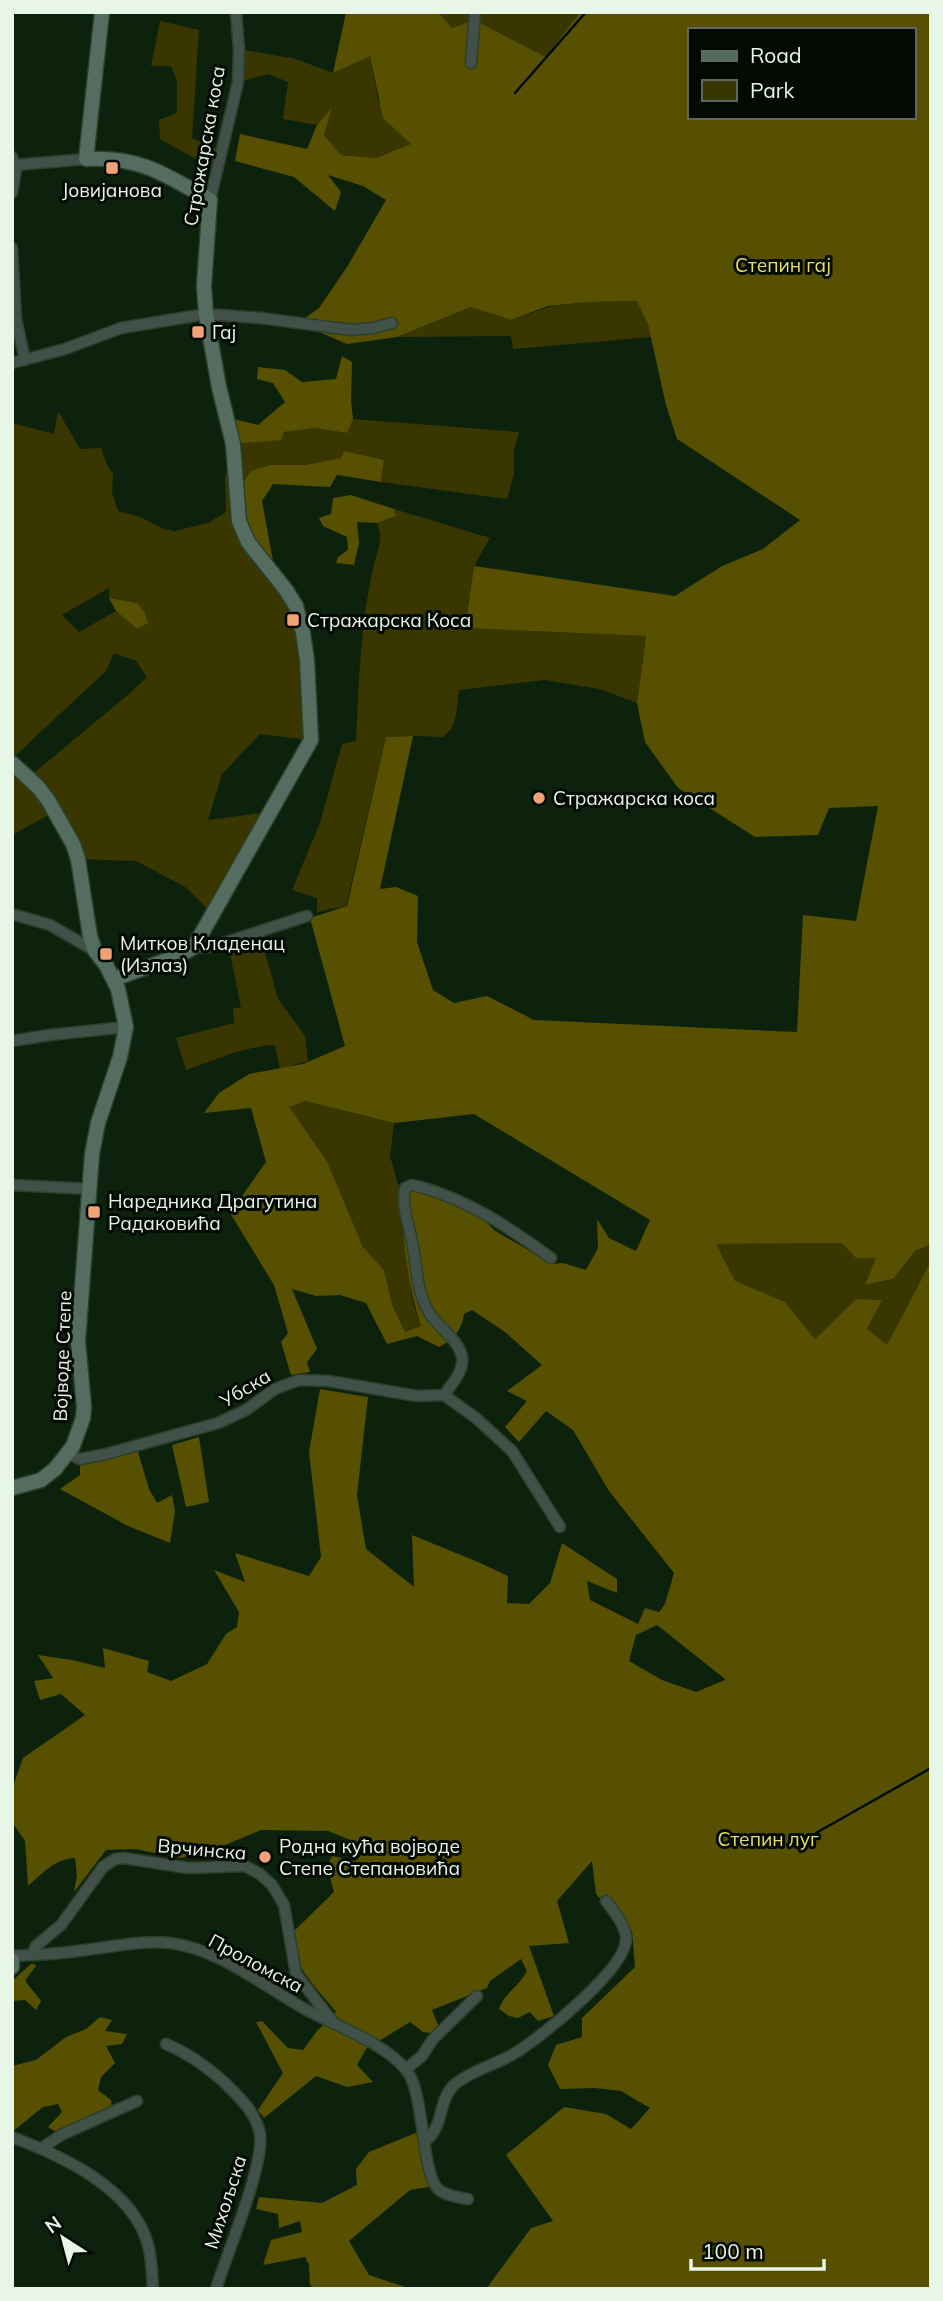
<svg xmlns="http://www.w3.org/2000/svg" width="943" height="2301" viewBox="0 0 943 2301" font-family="Mulish,sans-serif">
  <rect width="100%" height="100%" fill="#0d220c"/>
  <!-- green -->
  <g fill="#3a3600" fill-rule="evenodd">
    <path d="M438,12H580L546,57L474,20L452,28Z"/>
    <path d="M160,21L199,30L192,138L223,151L219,168L192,157L160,139L159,120L177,113V81L171,66H151Z"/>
    <path d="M239,49L296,59L333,73L370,55L378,100L412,144L376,158L341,155L324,135L331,108L317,125L283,119L288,82L268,74L238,82Z"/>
    <path d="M643,301L651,337L513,349L511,336L397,337L471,307L511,320L552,306L589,302Z"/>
    <path d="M58,411L80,449L101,448L107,465L113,474L112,493L118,511L140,517L164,529L175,531L208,523L226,512L225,476L235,464L233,444C260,441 285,429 312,428C323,428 335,431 346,433L353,419L519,432L514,450V474L507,499L381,482L384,460L342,458L305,465H271L237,508L296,606L311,740L260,734L222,774L208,820L270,812L212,914L187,888L136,861L78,859L56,811L12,835V423L54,434ZM109,588V598L137,603L136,628L116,611L79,632L62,615ZM114,653L136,661L147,677L129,694L35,772L15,756L106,671Z"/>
    <path d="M394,509L490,538L474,566L465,628L646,636L637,703L600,689L545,680L459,690C456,707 459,725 443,737L413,736L386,737L346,906L317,912V898L292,890L320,823L342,744L356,741C359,683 360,625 373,569C377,552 384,539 377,523L396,516Z"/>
    <path d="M261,938L278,999L305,1036L308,1061L280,1069L275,1045C245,1046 215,1060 186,1070L176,1038L234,1023L233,1009L241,1007L229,949Z"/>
    <path d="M305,1101L394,1123L390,1156L399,1188L402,1230L413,1303L421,1326L405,1332L392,1304L384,1270L363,1247L327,1161L288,1106Z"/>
    <path d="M843,1243L877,1258L866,1285L893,1279L915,1251L931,1244V1261L887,1346L867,1329L881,1301L856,1299L815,1339L785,1302L735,1282L715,1244Z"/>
  </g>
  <!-- forest -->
  <g fill="#565000" fill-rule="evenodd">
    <path d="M346,12H438L452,28L474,20L546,57L580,12H931V1244L915,1251L893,1279L865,1285L876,1258H856L842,1243L716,1244L735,1281L785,1302L815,1339L856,1299L882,1300L867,1329L887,1345L931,1261V2289H486L531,2228L553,2221L506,2155L564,2107L606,2114L631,2129L650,2108L621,2091L595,2088L560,2089L548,2065L556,2045L582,2037V2018L635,1967L632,1931L596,1894L592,1861L557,1901L569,1943L529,1946L554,2016L538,2021L530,2012L518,2018L509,2016L499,2009C504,1993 519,1987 527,1971L521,1959L490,1981L487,1988L432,2010L438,2025L430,2033L423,2032L410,2022L366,2049L357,2065L373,2082L347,2087L316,2076L264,2118L258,2110L283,2073L256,2022L262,2021L288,2048L303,2050L317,2031L336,2012C317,1988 293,1967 290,1935L334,1892L327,1867L332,1856L356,1861L368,1847L328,1831L261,1830L218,1848L181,1858L135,1849L106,1850L74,1892L77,1876L75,1858C55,1859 43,1873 28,1886L25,1841L12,1822V1789L23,1758L85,1715L61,1694L40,1700L34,1681L53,1678L38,1655L72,1660L105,1668L103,1648L149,1661L147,1672L171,1681L207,1664L226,1634L237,1627L239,1612L214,1570L245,1582L235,1553L309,1576L321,1557L309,1452L320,1389L368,1397L357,1495L366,1549L414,1587L412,1535L478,1562L508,1576L507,1603L529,1604L550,1583L562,1543L617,1579V1593L587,1581L590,1600L638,1624L645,1608L659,1612L665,1604L674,1573L609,1491L573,1430L546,1411L519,1442L505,1427L527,1401L507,1391L542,1365L505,1332L472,1310L464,1314C462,1330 453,1340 439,1347L417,1336L387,1344L366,1303L340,1295L316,1296L292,1289L317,1349L307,1362L310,1372L291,1375L281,1342L288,1333L274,1285L230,1213L266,1162L251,1108L204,1113L219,1093L249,1074L303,1064L345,1046L310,918L347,906L386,737L413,736L380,889L396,887L418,896L417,942L433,990L454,1003L487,996L534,1020L797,1032L803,915L856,921L878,806L829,808L818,835L755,837L678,788L645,742L637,703L646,636L465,628L474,566L675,596L722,566L763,549L800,520L677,439L666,405L648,324L637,301L589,302L548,306L511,320L471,307L397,337L347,344L298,323L319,308L347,267L386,200L363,186L328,175L341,192L335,211L294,177L235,161L240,134L307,149L317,125L332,107L324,135L341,155L376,158L411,144L383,118L370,56L333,73ZM689,30H913V117H689ZM305,1101L394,1123L474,1114L650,1220L636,1251L609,1238L597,1219L598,1248L586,1270L563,1263L552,1264L494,1230L477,1212L435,1196L399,1188C403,1234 406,1282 421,1326L405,1332L392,1304L384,1270L363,1247L327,1161L289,1107ZM657,1625L725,1679V1680L696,1692L662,1680L629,1661L636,1635Z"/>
    <path d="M342,356L352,362L351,400L353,419L347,433L314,428L284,432L281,440L233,444L226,417L258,425L285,402L273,383L257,379L258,367L285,370L302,382L336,379Z"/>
    <path d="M344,451L384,460L381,482L337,475L330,487L273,484L262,501L273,561L257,555L236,492L251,471L271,465H305L341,458Z"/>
    <path d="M351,495L394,509L396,516L377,523L357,522L359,543L354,565L336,563L338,557L348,550L347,537L323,526L319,518L331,514L333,498Z"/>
    <path d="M109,598L137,603L145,613L148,623L137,629L116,611Z"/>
    <path d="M199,1437L209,1502L186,1507L172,1445Z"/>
    <path d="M136,1445L149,1489L157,1503L172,1495L175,1511L170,1543L128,1526L60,1489L80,1475V1459Z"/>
    <path d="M31,1964H34L36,1966L26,1979V1982L41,2001L36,2010L25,2000L12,2001V1981Z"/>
    <path d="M100,2017L112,2020L105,2031L127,2034L122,2044L106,2046L115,2063L101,2077L98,2090L111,2100L112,2112L61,2135L48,2127L62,2112L58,2104L43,2107L12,2132V2066L36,2060L66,2037L86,2029Z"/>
    <path d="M423,2130L435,2186L410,2190L349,2241L369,2275L411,2289H315L310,2285L309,2265L305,2257L263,2265L271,2240L302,2232L300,2221L279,2228L278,2214L256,2209L259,2197L322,2203L357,2185L356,2169L369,2152Z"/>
  </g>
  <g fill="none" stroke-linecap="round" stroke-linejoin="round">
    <!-- stream -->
    <g stroke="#010c09" stroke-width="2.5">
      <path d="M515,93L586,12"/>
      <path d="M816,1833L931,1768"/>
    </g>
    <!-- street casing -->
    <g stroke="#2c402b" stroke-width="13">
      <g id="street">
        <path d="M471,63L475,12"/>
        <path d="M12,157L16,169L12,193"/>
        <path d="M15,165L86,159"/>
        <path d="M210,200L238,82L239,49L236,12"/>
        <path d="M12,248L16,319L25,360"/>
        <path d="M12,363L65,349L121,328L206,314L261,318L351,330L374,328L392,323"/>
        <path d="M12,914L50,925L95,951"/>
        <path d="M194,947H211L307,916"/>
        <path d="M12,1041L49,1035L126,1027"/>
        <path d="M12,1185L90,1189"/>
        <path d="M444,1395C452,1384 464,1371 462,1357C459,1340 439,1328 430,1314C417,1295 417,1269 413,1247C410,1226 401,1209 405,1188L412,1185L421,1187C470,1201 510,1228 551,1258"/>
        <path d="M68,1454L80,1459L106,1454L218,1423L246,1410L275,1389L299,1380L329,1381L417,1396L444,1395L476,1418L512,1451L560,1527"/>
        <path d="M32,1955C50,1954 67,1953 85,1950C112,1947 142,1940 170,1943C219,1949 262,1985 303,2008C333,2025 394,2046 410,2076C424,2101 422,2173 438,2189C446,2196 458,2197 468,2199"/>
        <path d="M12,1956L32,1955L36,1946L61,1925L103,1867L115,1859L124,1858L188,1868L245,1866L260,1874L272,1885L284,1905L296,1974L332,2021"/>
        <path d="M166,2044C188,2053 206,2066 224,2082C239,2097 256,2112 260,2134C265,2164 226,2256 216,2289"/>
        <path d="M406,2069L422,2056L433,2039L477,1996"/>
        <path d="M12,2137C62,2156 133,2188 148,2245C152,2259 152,2275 153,2289"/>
        <path d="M425,2141C444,2128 438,2100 454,2085C473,2069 500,2064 520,2050C546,2032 626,1969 626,1939C626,1925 614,1912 606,1901"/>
        <path d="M42,2148L61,2135L137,2101"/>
      </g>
    </g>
    <!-- secondary casing -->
    <g stroke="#2c402b" stroke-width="17">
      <g id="secondary">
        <path d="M102,12L86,159C142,157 164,174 210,200L204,286L206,314L219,387L233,444L239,521L248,542L286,590L296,606L303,633L307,660L311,740L194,947L178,956L114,979"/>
        <path d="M12,763L38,787L48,800L73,844L78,859L90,936L95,951L106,965L118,989L126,1027L120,1057L98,1123L92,1154L78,1341L84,1407L83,1418L73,1446L55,1469L41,1480L12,1488"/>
        <path d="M12,1960V1967"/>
      </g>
    </g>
    <!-- street -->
    <use href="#street" stroke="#415048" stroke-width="10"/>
    <!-- secondary -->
    <use href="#secondary" stroke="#556d60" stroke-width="14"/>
  </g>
  <!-- markers -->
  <g fill="#f0a279" stroke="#030903" stroke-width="2.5">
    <rect x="105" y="161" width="14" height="14" rx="3.5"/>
    <rect x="191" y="325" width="14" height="14" rx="3.5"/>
    <rect x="286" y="613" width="14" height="14" rx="3.5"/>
    <circle cx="539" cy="798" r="7"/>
    <rect x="99" y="947" width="14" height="14" rx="3.5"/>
    <rect x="87" y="1205" width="14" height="14" rx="3.5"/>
    <circle cx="265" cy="1857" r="7"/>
  </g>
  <g text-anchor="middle" stroke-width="6" stroke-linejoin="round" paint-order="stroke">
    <!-- street labels -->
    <g font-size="19" fill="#e8f6e7" stroke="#030903">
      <text transform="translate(204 146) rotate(-80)" y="7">Стражарска коса</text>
      <text transform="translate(62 1356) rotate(-88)" y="7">Војводе Степе</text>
      <text transform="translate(245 1388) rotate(-31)" y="7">Убска</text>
      <text transform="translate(202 1849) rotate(5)" y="7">Врчинска</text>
      <text transform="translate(256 1963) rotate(28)" y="7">Проломска</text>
      <text transform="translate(225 2202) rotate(-72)" y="7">Михољска</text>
    </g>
    <!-- poi labels -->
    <g font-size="19" fill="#e8f6e7" stroke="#030903" text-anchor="start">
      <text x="112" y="197" text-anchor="middle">Јовијанова</text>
      <text x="212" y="339">Гај</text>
      <text x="307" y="627">Стражарска Коса</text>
      <text x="553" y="805">Стражарска коса</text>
      <text x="120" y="950">Митков Кладенац<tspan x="120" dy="22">(Излаз)</tspan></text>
      <text x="108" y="1208">Наредника Драгутина<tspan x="108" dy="22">Радаковића</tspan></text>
      <text x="279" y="1853">Родна кућа војводе<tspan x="279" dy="22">Степе Степановића</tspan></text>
    </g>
    <!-- park labels -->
    <g font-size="19" fill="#e7df65" stroke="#030903">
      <text x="783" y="272">Степин гај</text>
      <text x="768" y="1846">Степин луг</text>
    </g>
  </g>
  <!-- border -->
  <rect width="943" height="2301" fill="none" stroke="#e8f6e7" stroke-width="28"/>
  <!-- legend -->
  <rect x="688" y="28" width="228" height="91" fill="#030903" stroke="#5f685e" stroke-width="2"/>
  <rect x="702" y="51" width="35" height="10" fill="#556d60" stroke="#5f685e" stroke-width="2"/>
  <text x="750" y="63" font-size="21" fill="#e8f6e7">Road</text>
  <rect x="702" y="80" width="35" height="21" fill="#3a3600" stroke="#5f685e" stroke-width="2"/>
  <text x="750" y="98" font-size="21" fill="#e8f6e7">Park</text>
  <!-- north arrow -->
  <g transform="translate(63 2238) rotate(324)" stroke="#030903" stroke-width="5" paint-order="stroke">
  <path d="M0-5L12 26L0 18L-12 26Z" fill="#e8f6e7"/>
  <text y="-10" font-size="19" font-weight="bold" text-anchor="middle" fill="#e8f6e7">N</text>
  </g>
  <!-- scale -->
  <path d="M691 2259v10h133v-10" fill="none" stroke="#e8f6e7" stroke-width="3.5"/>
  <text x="702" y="2259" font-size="21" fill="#e8f6e7" stroke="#030903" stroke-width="5" paint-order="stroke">100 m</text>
</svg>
